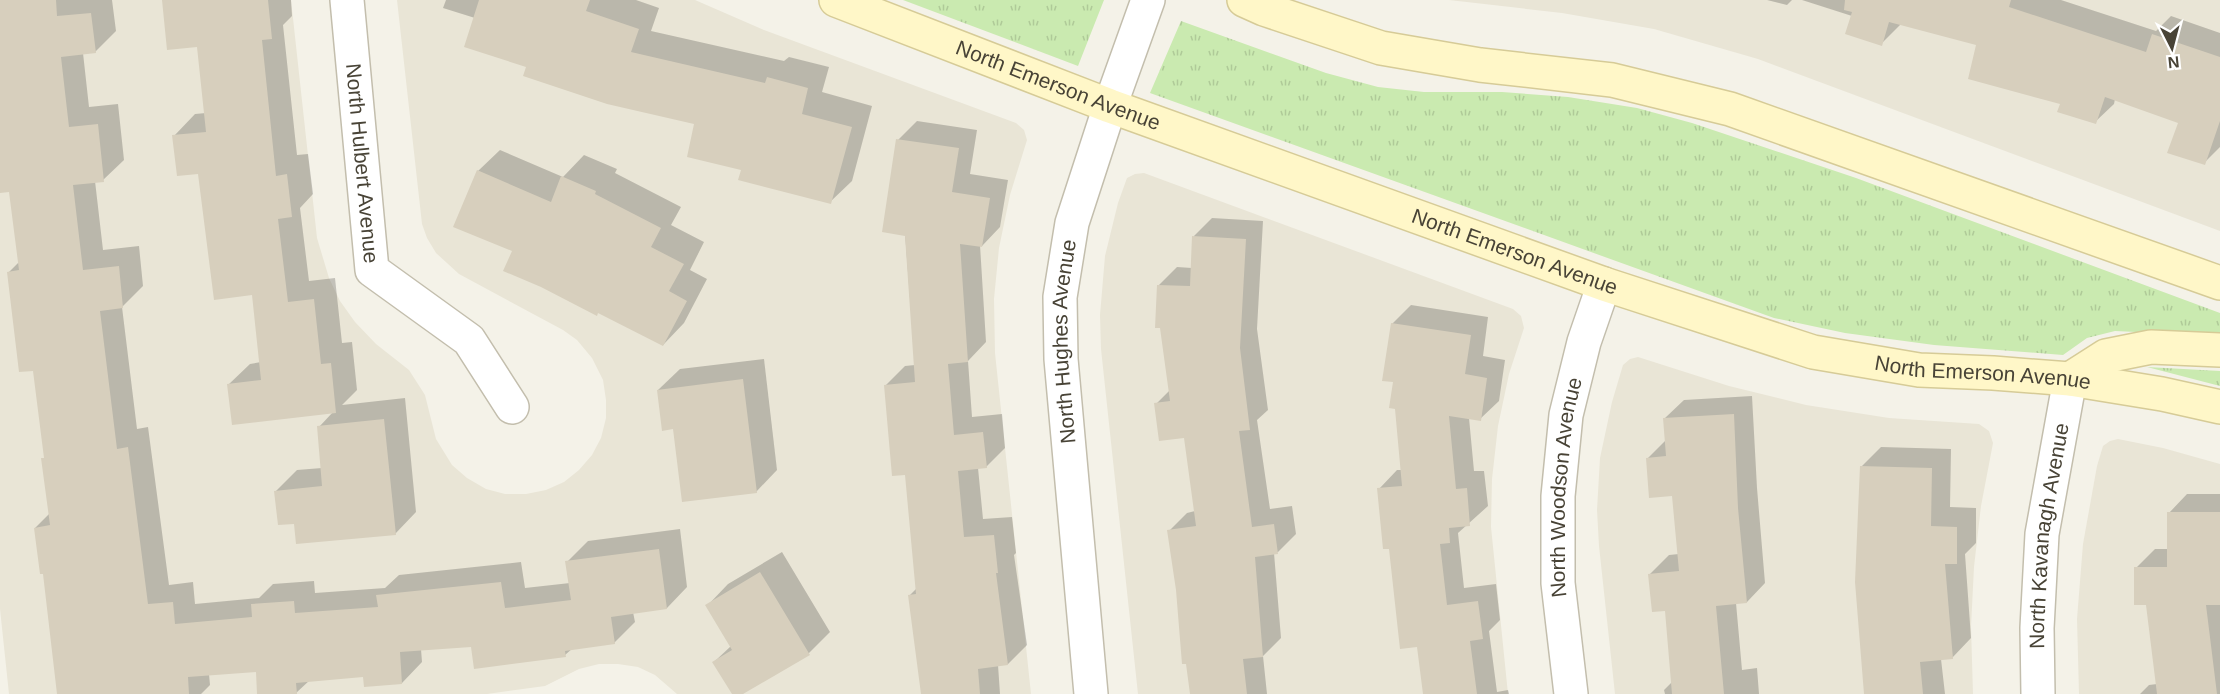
<svg xmlns="http://www.w3.org/2000/svg" width="2220" height="694" viewBox="0 0 2220 694" font-family="Helvetica,sans-serif">
  <defs>
    <pattern id="grass-tufts" width="24" height="20" patternUnits="userSpaceOnUse" patternTransform="scale(1.5)"><rect width="24" height="20" fill="#caeab0"/><path d="M3 7l-1-3M5 7V3M7 7l1-3M15 17l-1-3M17 17v-4M19 17l1-3" fill="none" stroke="#afca98"/></pattern>
  </defs>
  <rect width="100%" height="100%" fill="#f4f2e8"/>
  <!-- residential -->
  <g fill="#e9e5d6">
    <path d="M0,0H291L317,238L329,278L340,301L355,322L376,344L409,370L425,395L436,439L452,465L467,478L486,489L505,494H526L546,490L564,482L579,470L592,455L601,438L606,418V400L603,380L592,358L577,340L563,330L459,274L436,253L427,238L422,224L397,0H695L764,30L1016,123L1024,130L1027,140L1010,195L999,248L994,299L995,353L1031,694H677L655,675L638,667L618,664H599L579,669L545,686L487,694H9L0,609Z"/>
    <path d="M1449,0H2220V231L1758,59L1654,29L1562,13Z"/>
    <path d="M1144,173L1513,309L1521,316L1524,328L1509,374L1498,426L1492,479L1491,527L1508,694H1138L1101,349L1100,315L1105,256L1118,203L1127,178L1135,174Z"/>
    <path d="M1638,357L1729,386L1806,405L1889,418L1979,424L1989,431L1993,443L1981,506L1974,567L1971,627L1973,694H1615L1599,546L1597,510L1600,458L1612,402L1623,365L1630,359Z"/>
    <path d="M2118,439L2163,448L2220,464V694H2079L2077,619L2083,544L2097,466L2103,446L2110,441Z"/>
  </g>
  <!-- grass -->
  <g fill="url(#grass-tufts)">
    <path d="M903,0H1104L1078,66Z"/>
    <path d="M1181,21L1326,73L1378,87L1424,92H1502L1568,97L1637,108L1692,123L1856,178L2220,313V336L2115,331L2087,338L2063,355L1934,345L1845,333L1774,318L1150,93Z"/>
    <path d="M2147,367L2220,371V386Z"/>
  </g>
  <!-- shadow -->
  <g fill="#0003">
    <path d="M0,0H112L116,31L95,52L83,53L89,107L118,104L124,160L103,180L95,181L103,250L139,246L143,286L122,307L137,429L148,427L169,585L193,582L195,604L259,598L273,584L314,581L315,593L385,588L399,575L521,562L525,588L570,583L567,562L588,541L680,529L687,587L667,608L633,612L635,622L614,643L573,648L565,655L472,645L421,649L422,662L402,683L364,676L310,680L296,693L259,694L257,670L209,674L210,685L201,694H59L44,572L35,528L50,513L43,459L45,457L34,369L9,272L19,262L10,190L0,191Z"/>
    <path d="M164,0H291L292,16L283,25L297,155L308,154L313,194L300,208L309,281L335,278L342,343L352,342L357,390L342,405L405,398L416,512L395,534L295,522L276,491L297,470L322,468L319,427L333,412L228,385L250,364L261,362L253,293L199,172L174,136L195,114L206,113L198,45Z"/>
    <path d="M446,0H636L659,8L651,31L784,61L789,57L829,67L822,92L872,106L852,181L830,202L743,169L696,123L528,67L475,18L443,8Z"/>
    <path d="M1767,0H1792L1787,5Z"/>
    <path d="M1802,0H2061L2156,31L2171,16L2220,33V147L2204,163L2180,122L2115,99L2114,104L2095,122L2062,103L1978,44L1901,24L1881,44L1852,16Z"/>
    <path d="M917,121L977,130L970,174L1008,180L1000,227L982,246L980,245L986,342L968,361L972,417L1002,414L1005,448L986,467L978,468L983,519L1012,517L1016,553L1014,555L1027,645L1008,664L998,665L1000,694H923L909,596L917,588L906,473L886,385L905,366L915,365L898,140Z"/>
    <path d="M500,150L563,177L584,155L617,169L615,173L681,207L671,225L704,242L690,270L707,279L684,323L663,345L514,250L478,171Z"/>
    <path d="M1212,218L1263,221L1257,329L1268,410L1257,420L1270,509L1292,506L1296,534L1278,552L1274,553L1281,638L1263,656L1267,694H1191L1169,531L1187,513L1195,511L1185,436L1156,404L1170,390L1159,285L1177,267L1192,268L1194,236Z"/>
    <path d="M1411,305L1488,317L1483,356L1505,360L1499,401L1480,419L1469,418L1474,471H1484L1488,506L1458,533L1464,588L1496,584L1500,620L1489,631L1497,692L1508,690L1509,694H1425L1419,645L1390,547L1379,489L1397,470H1402L1394,381L1392,324Z"/>
    <path d="M764,359L777,470L756,492L674,428L658,390L680,369Z"/>
    <path d="M1752,396L1757,488L1765,583L1747,602L1736,603L1742,670L1757,668L1759,694H1665L1664,690L1673,681L1667,609L1650,574L1669,555L1679,554L1673,495L1648,458L1666,440L1665,418L1684,400Z"/>
    <path d="M1881,447L1951,449L1950,507L1976,508V543L1965,554L1971,638L1952,658L1941,659L1945,694H1867L1861,467Z"/>
    <path d="M2187,494H2220V694H2140L2149,685L2157,684L2147,604L2136,568L2155,549H2169V513Z"/>
    <path d="M782,552L830,632L809,653L740,694H733L714,662L731,646L707,606L728,584Z"/>
  </g>
  <!-- building -->
  <g fill="#d7cfbd">
    <path d="M0,0H56L57,16L91,13L96,53L61,57L69,127L98,124L104,182L73,185L83,270L119,266L123,308L100,311L117,449L128,447L148,604L173,602L175,624L252,617L251,604L294,601L295,613L378,607L376,595L501,582L505,608L571,600L565,561L659,549L667,609L611,617L615,644L565,651L566,657L474,669L471,647L400,652L402,684L364,687L363,677L296,683L297,694H257L256,672L188,677L189,694H57L43,574H40L34,528L50,525L41,458H44L33,371L19,372L7,272L19,270L9,192L0,193Z"/>
    <path d="M162,0H268L272,39L262,40L276,176L287,174L292,217L278,219L288,302L314,299L321,364L331,363L336,413L232,425L227,384L261,380L252,295L214,300L198,174L177,176L172,135L206,132L197,47L167,50Z"/>
    <path d="M479,0H590L586,11L639,29L631,52L765,83L767,77L808,88L802,114L852,127L831,204L738,180L741,170L687,157L694,124L607,104L523,76L526,67L464,47Z"/>
    <path d="M1845,0H2011L2009,7L2146,52L2152,34L2220,57V121L2205,165L2167,153L2178,123L2105,97L2096,124L2057,112L2060,104L1968,79L1976,45L1889,22L1882,46L1845,34L1852,12L1844,10Z"/>
    <path d="M896,139L959,148L952,192L990,198L982,247L960,244L968,362L948,364L954,435L983,432L987,468L958,471L964,537L994,535L998,573H996L1008,665L978,669L980,694H921L908,595L916,594L905,475L892,476L884,385L915,382L905,236L882,232Z"/>
    <path d="M477,170L551,202L561,176L596,191L595,194L661,228L651,247L684,264L669,291L687,301L663,346L598,313L597,316L541,287L503,271L512,251L453,227Z"/>
    <path d="M1192,236L1246,239L1240,348L1250,430L1239,431L1252,527L1274,524L1278,554L1255,557L1263,657L1243,659L1247,694H1190L1186,664H1182L1176,590L1167,530L1196,526L1184,438L1159,441L1154,403L1170,401L1160,328H1155L1157,285L1190,286Z"/>
    <path d="M1391,323L1471,335L1465,374L1487,378L1481,421L1449,416L1456,489L1467,488L1470,526L1449,528L1450,543L1440,544L1447,605L1478,601L1483,639L1470,641L1477,694H1423L1417,647L1400,649L1389,549H1383L1377,488L1402,486L1395,409L1389,408L1393,382L1382,381Z"/>
    <path d="M743,379L757,493L682,502L673,429L662,431L657,390Z"/>
    <path d="M1734,414L1738,508L1747,603L1716,606L1724,694H1672L1665,611L1652,612L1648,574L1679,571L1672,496L1649,498L1646,458L1666,456L1663,418Z"/>
    <path d="M384,419L396,535L296,544L294,524L278,525L274,491L322,486L317,426Z"/>
    <path d="M1860,466L1932,468L1931,526L1957,527V564H1945L1953,659L1920,662L1923,694H1864L1855,582Z"/>
    <path d="M2167,512H2220V605H2206L2217,694H2157L2146,605H2134V567H2167Z"/>
    <path d="M760,572L810,655L743,694H732L712,662L732,650L705,605Z"/>
  </g>
  <g fill="none" stroke-linecap="round" stroke-linejoin="round">
    <!-- street casing -->
    <g stroke="#c3bead" stroke-width="36">
      <g id="street">
        <path id="s1" d="M347,0L372,270L469,340L512,407"/>
        <path id="s2" d="M1091,694L1061,359L1060,297L1072,223L1110,106L1148,0"/>
        <path id="s3" d="M1571,694L1558,583V496L1566,415L1584,342L1604,284"/>
        <path id="s4" d="M2038,694L2037,628L2042,534L2070,379"/>
      </g>
    </g>
    <!-- secondary casing -->
    <g stroke="#d6cb97" stroke-width="36">
      <g id="secondary">
        <path id="s5" d="M836,0L1110,106L1604,284L1813,352L1919,370L1993,373L2070,379L2162,394L2220,407"/>
        <path d="M1244,0L1264,9L1381,48L1480,65L1612,80L1730,109L2220,283"/>
        <path d="M2070,379L2106,356L2151,347L2220,350"/>
      </g>
    </g>
    <!-- street -->
    <use href="#street" stroke="#fff" stroke-width="33"/>
    <!-- secondary -->
    <use href="#secondary" stroke="#fff7c8" stroke-width="33"/>
  </g>
  <g text-anchor="middle" stroke-width="5" stroke-linejoin="round" paint-order="stroke">
    <!-- street labels -->
    <g font-size="21" fill="#484336" stroke="#fff">
      <text dy="7" stroke="none"><textPath href="#s5" startOffset="238">North Emerson Avenue</textPath></text>
      <text dy="7" stroke="none"><textPath href="#s1" startOffset="164">North Hulbert Avenue</textPath></text>
      <text dy="7" stroke="none"><textPath href="#s5" startOffset="724">North Emerson Avenue</textPath></text>
      <text dy="7" stroke="none"><textPath href="#s2" startOffset="354">North Hughes Avenue</textPath></text>
      <text dy="7" stroke="none"><textPath href="#s5" startOffset="1210">North Emerson Avenue</textPath></text>
      <text dy="7" stroke="none"><textPath href="#s3" startOffset="208">North Woodson Avenue</textPath></text>
      <text dy="7" stroke="none"><textPath href="#s4" startOffset="159">North Kavanagh Avenue</textPath></text>
    </g>
  </g>
  <!-- north arrow -->
  <g transform="translate(2172 48) rotate(174)" stroke="#ffffff" stroke-width="4.5" paint-order="stroke">
  <path d="M0-4.5L10 22L0 15L-10 22Z" fill="#484336"/>
  <text y="-9" font-size="16" font-weight="bold" text-anchor="middle" fill="#484336">N</text>
  </g>
</svg>
